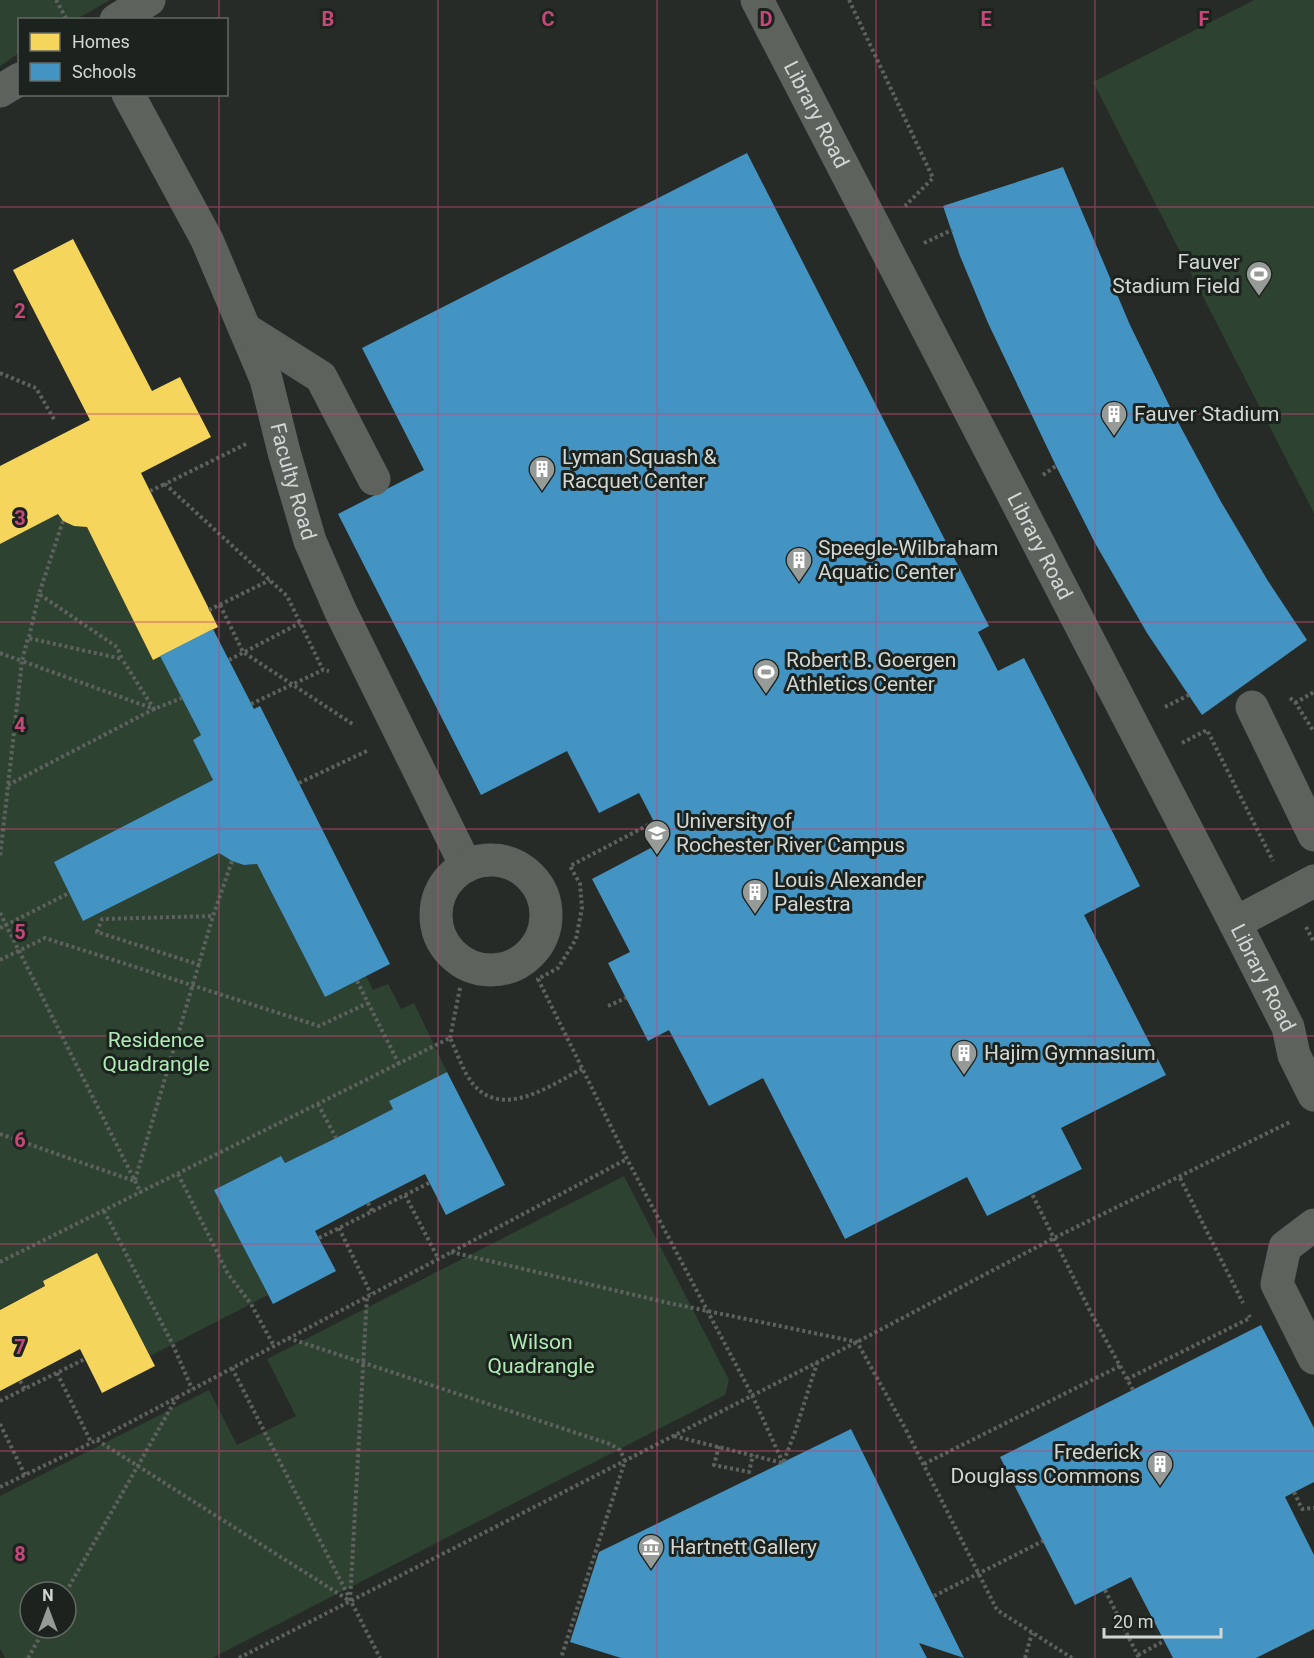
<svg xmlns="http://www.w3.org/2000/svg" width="1314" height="1658" viewBox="0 0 1314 1658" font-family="Roboto,sans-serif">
  <rect width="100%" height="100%" fill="#272b27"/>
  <!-- green -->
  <g fill="#2d4230" fill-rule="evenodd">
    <path d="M0,0H110L77,19L20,20L19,53L0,66Z"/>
    <path d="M1254,0H1314V513L1093,82Z"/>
    <path d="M58,514C65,525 74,526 87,527L153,659L160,656L201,735L193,740L213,780L54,862L83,920L219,853C232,862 242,865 257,864L325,997L366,976L373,990L388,984L401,1009L414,1003L447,1072L389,1101L393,1109L285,1163L281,1156L215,1190L268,1295L150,1356L97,1253L43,1281L45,1286L0,1309V544Z"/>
    <path d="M624,1176L729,1380L725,1395L212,1658H5L0,1649V1496L209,1390L237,1445L296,1416L267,1359ZM30,1592H66V1628H30Z"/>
  </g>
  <!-- homes -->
  <g fill="#f6d55c">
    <path d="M73,239L152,391L180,377L211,437L141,473L218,627L153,660L87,527L74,526L63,521L58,514L0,544V466L90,420L13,270Z"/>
    <path d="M97,1253L155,1366L102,1393L80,1349L0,1391V1310L45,1286L43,1281Z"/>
  </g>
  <!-- schools -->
  <g fill="#4393c3">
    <path d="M747,153L989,626L978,632L998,671L1024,658L1140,886L1084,915L1166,1075L1061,1128L1082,1169L987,1216L967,1177L845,1239L763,1078L709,1106L669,1030L648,1041L608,963L630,952L592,879L664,841L639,793L599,813L567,751L481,795L338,514L424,470L362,348Z"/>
    <path d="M1063,167L1130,325L1171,409L1220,500L1268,581L1307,640L1202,715L1147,633L1095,543L1056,466L988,323L960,256L943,206Z"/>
    <path d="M213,629L254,709L260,706L390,964L325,997L257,864L244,865L232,861L219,853L83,921L54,862L213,780L193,740L201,735L160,656Z"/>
    <path d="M447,1072L505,1185L446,1215L425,1174L368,1203L315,1231L336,1271L273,1304L214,1190L281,1156L285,1163L336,1138L393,1109L389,1101Z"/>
    <path d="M1261,1325L1314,1428V1482L1285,1497L1314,1555V1629L1256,1658H1173L1131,1577L1075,1605L1000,1457Z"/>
    <path d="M851,1429L964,1658L919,1643L927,1658H621L570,1642L599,1552Z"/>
  </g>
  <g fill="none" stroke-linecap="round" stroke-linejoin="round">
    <!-- path -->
    <g stroke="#5e625e" stroke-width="4" stroke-dasharray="3 3" stroke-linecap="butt">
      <path d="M56,0L67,20"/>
      <path d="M849,0L933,178L905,206"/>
      <path d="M924,243L952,230"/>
      <path d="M0,373L36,388L55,421"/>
      <path d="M246,444L165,484L287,596L323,670L329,671"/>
      <path d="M1043,475L1056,466"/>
      <path d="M150,491L165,484"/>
      <path d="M63,521L39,594L117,647L122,659L28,638L22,661L154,709L122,659"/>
      <path d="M220,605L243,652L354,725"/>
      <path d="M209,610L270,580"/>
      <path d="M29,637L39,594"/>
      <path d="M0,653L22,661L0,857"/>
      <path d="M229,660L300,623"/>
      <path d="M1290,698L1295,702L1314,732"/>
      <path d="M1295,703L1314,692"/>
      <path d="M251,704L323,670"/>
      <path d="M1165,707L1189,695"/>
      <path d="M1182,743L1207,730L1273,861"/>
      <path d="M299,783L369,750"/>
      <path d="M8,785L154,709L182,698"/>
      <path d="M654,822L570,866L580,884L582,908L576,939L558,968L538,979L627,1159L752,1395L783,1463"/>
      <path d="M0,913L141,1193"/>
      <path d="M1306,927L1314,942"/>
      <path d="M0,928L69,893"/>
      <path d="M0,960L45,938L319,1026L368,1003"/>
      <path d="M200,965L97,932L102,919L213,916L232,861"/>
      <path d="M357,981L399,1064"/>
      <path d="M608,1006L626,998"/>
      <path d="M450,1038L460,988"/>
      <path d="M318,1104L336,1138"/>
      <path d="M0,1134L134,1181"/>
      <path d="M178,1174L228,1274L251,1304L274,1346"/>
      <path d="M1180,1178L1243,1303"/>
      <path d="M135,1180L213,916"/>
      <path d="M405,1195L438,1258"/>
      <path d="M368,1203L372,1211"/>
      <path d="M104,1211L173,1345L192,1389"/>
      <path d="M339,1228L371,1294"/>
      <path d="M319,1238L429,1183"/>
      <path d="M451,1252L669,1303L857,1342L906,1430"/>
      <path d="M0,1262L450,1038C457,1052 463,1072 473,1084C503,1120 551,1085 582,1069"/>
      <path d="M288,1338L610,1444L620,1450L625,1461L561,1658"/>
      <path d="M1120,1366L1133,1390"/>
      <path d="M232,1368L380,1658"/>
      <path d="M57,1373L91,1442"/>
      <path d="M1127,1379L1250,1318L1249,1315"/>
      <path d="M20,1381L25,1389"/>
      <path d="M0,1401L85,1359"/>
      <path d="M0,1424L25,1475"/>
      <path d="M906,1430L997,1610L1072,1658"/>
      <path d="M674,1436L783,1463L795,1432L817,1363"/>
      <path d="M97,1440L350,1601L367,1296"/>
      <path d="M719,1446L714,1465L749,1472L753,1455"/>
      <path d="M924,1464L1120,1366L1091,1313L1032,1194"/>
      <path d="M0,1487L91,1443L627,1159"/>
      <path d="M1294,1492L1302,1509L1314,1508"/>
      <path d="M1105,1590L1139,1658"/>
      <path d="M66,1592L177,1397"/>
      <path d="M934,1596L1043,1541"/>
      <path d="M1138,1655L1164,1641"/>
      <path d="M28,1658L45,1628"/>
      <path d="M239,1658L857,1342L1054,1238L1290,1122"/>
      <path d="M1025,1658L1032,1633"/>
    </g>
    <!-- minor -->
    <g stroke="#5d625d" stroke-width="33">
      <path id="s1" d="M757,0L1235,923L1288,1027L1294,1055L1314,1095"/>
      <path d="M116,20L149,0"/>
      <path d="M0,91L20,79"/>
      <path id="s2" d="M128,94L207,240L266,379L284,452L310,541L340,610L466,866"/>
      <path d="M245,329L321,377L374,479"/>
      <path d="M1252,707L1314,835"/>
      <circle cx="491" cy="915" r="55"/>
      <path d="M1235,923L1314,881"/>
      <path d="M1314,1225L1285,1247L1277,1284L1314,1358"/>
    </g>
  </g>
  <!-- grid -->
  <path fill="none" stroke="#c64879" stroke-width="1.5" stroke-opacity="0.55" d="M219,0V20M438,0V1658M657,0V1658M876,0V1658M1095,0V1658M219,94V1658M0,207H1314M0,414H1314M0,622H1314M0,829H1314M0,1036H1314M0,1244H1314M0,1451H1314"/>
  <!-- icons -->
  <defs>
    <g id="stadium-pin" transform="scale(1.35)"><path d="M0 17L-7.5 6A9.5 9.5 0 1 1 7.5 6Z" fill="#979b97" stroke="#1c221d"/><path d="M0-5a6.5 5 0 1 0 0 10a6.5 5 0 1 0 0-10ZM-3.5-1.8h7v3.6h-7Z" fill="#fff"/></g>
    <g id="building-pin" transform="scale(1.35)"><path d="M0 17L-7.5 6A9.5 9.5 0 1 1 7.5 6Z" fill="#979b97" stroke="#1c221d"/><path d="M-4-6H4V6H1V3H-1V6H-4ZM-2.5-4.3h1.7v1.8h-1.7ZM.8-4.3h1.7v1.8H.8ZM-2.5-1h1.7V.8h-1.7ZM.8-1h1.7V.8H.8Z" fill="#fff"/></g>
    <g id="university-pin" transform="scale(1.35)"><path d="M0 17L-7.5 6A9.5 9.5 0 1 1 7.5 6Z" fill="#979b97" stroke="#1c221d"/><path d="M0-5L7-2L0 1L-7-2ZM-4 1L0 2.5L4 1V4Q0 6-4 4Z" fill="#fff"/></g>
    <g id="museum-pin" transform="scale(1.35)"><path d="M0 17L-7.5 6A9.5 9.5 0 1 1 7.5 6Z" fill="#979b97" stroke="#1c221d"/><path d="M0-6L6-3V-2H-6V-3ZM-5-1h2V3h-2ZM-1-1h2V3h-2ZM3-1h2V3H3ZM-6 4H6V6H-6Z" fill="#fff"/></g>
  </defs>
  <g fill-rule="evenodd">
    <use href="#stadium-pin" x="1259" y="274"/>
    <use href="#building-pin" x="1114" y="414"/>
    <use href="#building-pin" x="542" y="469"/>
    <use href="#building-pin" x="799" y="560"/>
    <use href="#stadium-pin" x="766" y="672"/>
    <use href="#university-pin" x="657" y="833"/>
    <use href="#building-pin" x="755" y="892"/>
    <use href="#building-pin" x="964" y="1053"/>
    <use href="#building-pin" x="1160" y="1464"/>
    <use href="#museum-pin" x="651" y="1547"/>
  </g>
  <g text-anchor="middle" stroke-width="6" stroke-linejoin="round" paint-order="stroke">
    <!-- street labels -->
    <g font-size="21" fill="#d3d7d4" stroke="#1c221d">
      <text dy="7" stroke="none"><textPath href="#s1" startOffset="129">Library Road</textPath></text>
      <text dy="7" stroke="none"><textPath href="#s2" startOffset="423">Faculty Road</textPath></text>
      <text dy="7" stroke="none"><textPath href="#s1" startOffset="615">Library Road</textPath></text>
      <text dy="7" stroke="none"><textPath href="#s1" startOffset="1101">Library Road</textPath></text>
    </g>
    <!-- poi labels -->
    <g font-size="21" fill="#d3d7d4" stroke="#1c221d" text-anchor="start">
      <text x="1240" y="269" text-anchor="end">Fauver<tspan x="1240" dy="24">Stadium Field</tspan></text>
      <text x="1134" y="421">Fauver Stadium</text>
      <text x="562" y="464">Lyman Squash &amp;<tspan x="562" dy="24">Racquet Center</tspan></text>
      <text x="818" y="555">Speegle-Wilbraham<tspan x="818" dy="24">Aquatic Center</tspan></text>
      <text x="786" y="667">Robert B. Goergen<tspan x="786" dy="24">Athletics Center</tspan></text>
      <text x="676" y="828">University of<tspan x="676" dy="24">Rochester River Campus</tspan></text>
      <text x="774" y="887">Louis Alexander<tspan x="774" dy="24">Palestra</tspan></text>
      <text x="984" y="1060">Hajim Gymnasium</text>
      <text x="1140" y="1459" text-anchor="end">Frederick<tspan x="1140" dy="24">Douglass Commons</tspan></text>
      <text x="670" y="1554">Hartnett Gallery</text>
    </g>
    <!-- park labels -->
    <g font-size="21" fill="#aeebb5" stroke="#1c221d">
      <text x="156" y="1047">Residence<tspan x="156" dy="24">Quadrangle</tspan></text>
      <text x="541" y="1349">Wilson<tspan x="541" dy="24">Quadrangle</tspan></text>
    </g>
  </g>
  <g font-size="20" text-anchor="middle" font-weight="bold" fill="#c64879" stroke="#1c221d" stroke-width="6" stroke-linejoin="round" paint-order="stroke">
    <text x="328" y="26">B</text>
    <text x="548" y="26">C</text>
    <text x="766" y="26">D</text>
    <text x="986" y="26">E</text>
    <text x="1204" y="26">F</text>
    <text x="20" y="318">2</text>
    <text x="20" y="525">3</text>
    <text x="20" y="732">4</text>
    <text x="20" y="939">5</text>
    <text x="20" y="1147">6</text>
    <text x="20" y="1354">7</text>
    <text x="20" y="1561">8</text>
  </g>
  <!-- legend -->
  <rect x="18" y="18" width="210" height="78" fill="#1c221d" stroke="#656a66" stroke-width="1.5"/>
  <rect x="30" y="33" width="30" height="18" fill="#f6d55c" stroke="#656a66" stroke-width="1.5"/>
  <text x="72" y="48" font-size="18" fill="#d3d7d4">Homes</text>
  <rect x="30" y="63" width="30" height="18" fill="#4393c3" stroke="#656a66" stroke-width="1.5"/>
  <text x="72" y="78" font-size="18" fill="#d3d7d4">Schools</text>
  <!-- north arrow -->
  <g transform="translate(48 1610)"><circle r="28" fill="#1c221d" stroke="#656a66" stroke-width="1.5"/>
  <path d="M0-4.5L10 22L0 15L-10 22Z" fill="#979b97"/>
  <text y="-9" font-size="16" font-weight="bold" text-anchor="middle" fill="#d3d7d4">N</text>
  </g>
  <!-- scale -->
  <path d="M1104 1628v9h117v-9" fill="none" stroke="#d3d7d4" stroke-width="3"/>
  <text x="1113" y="1628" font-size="18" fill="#d3d7d4" stroke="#1c221d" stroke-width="4.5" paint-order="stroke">20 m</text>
</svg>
